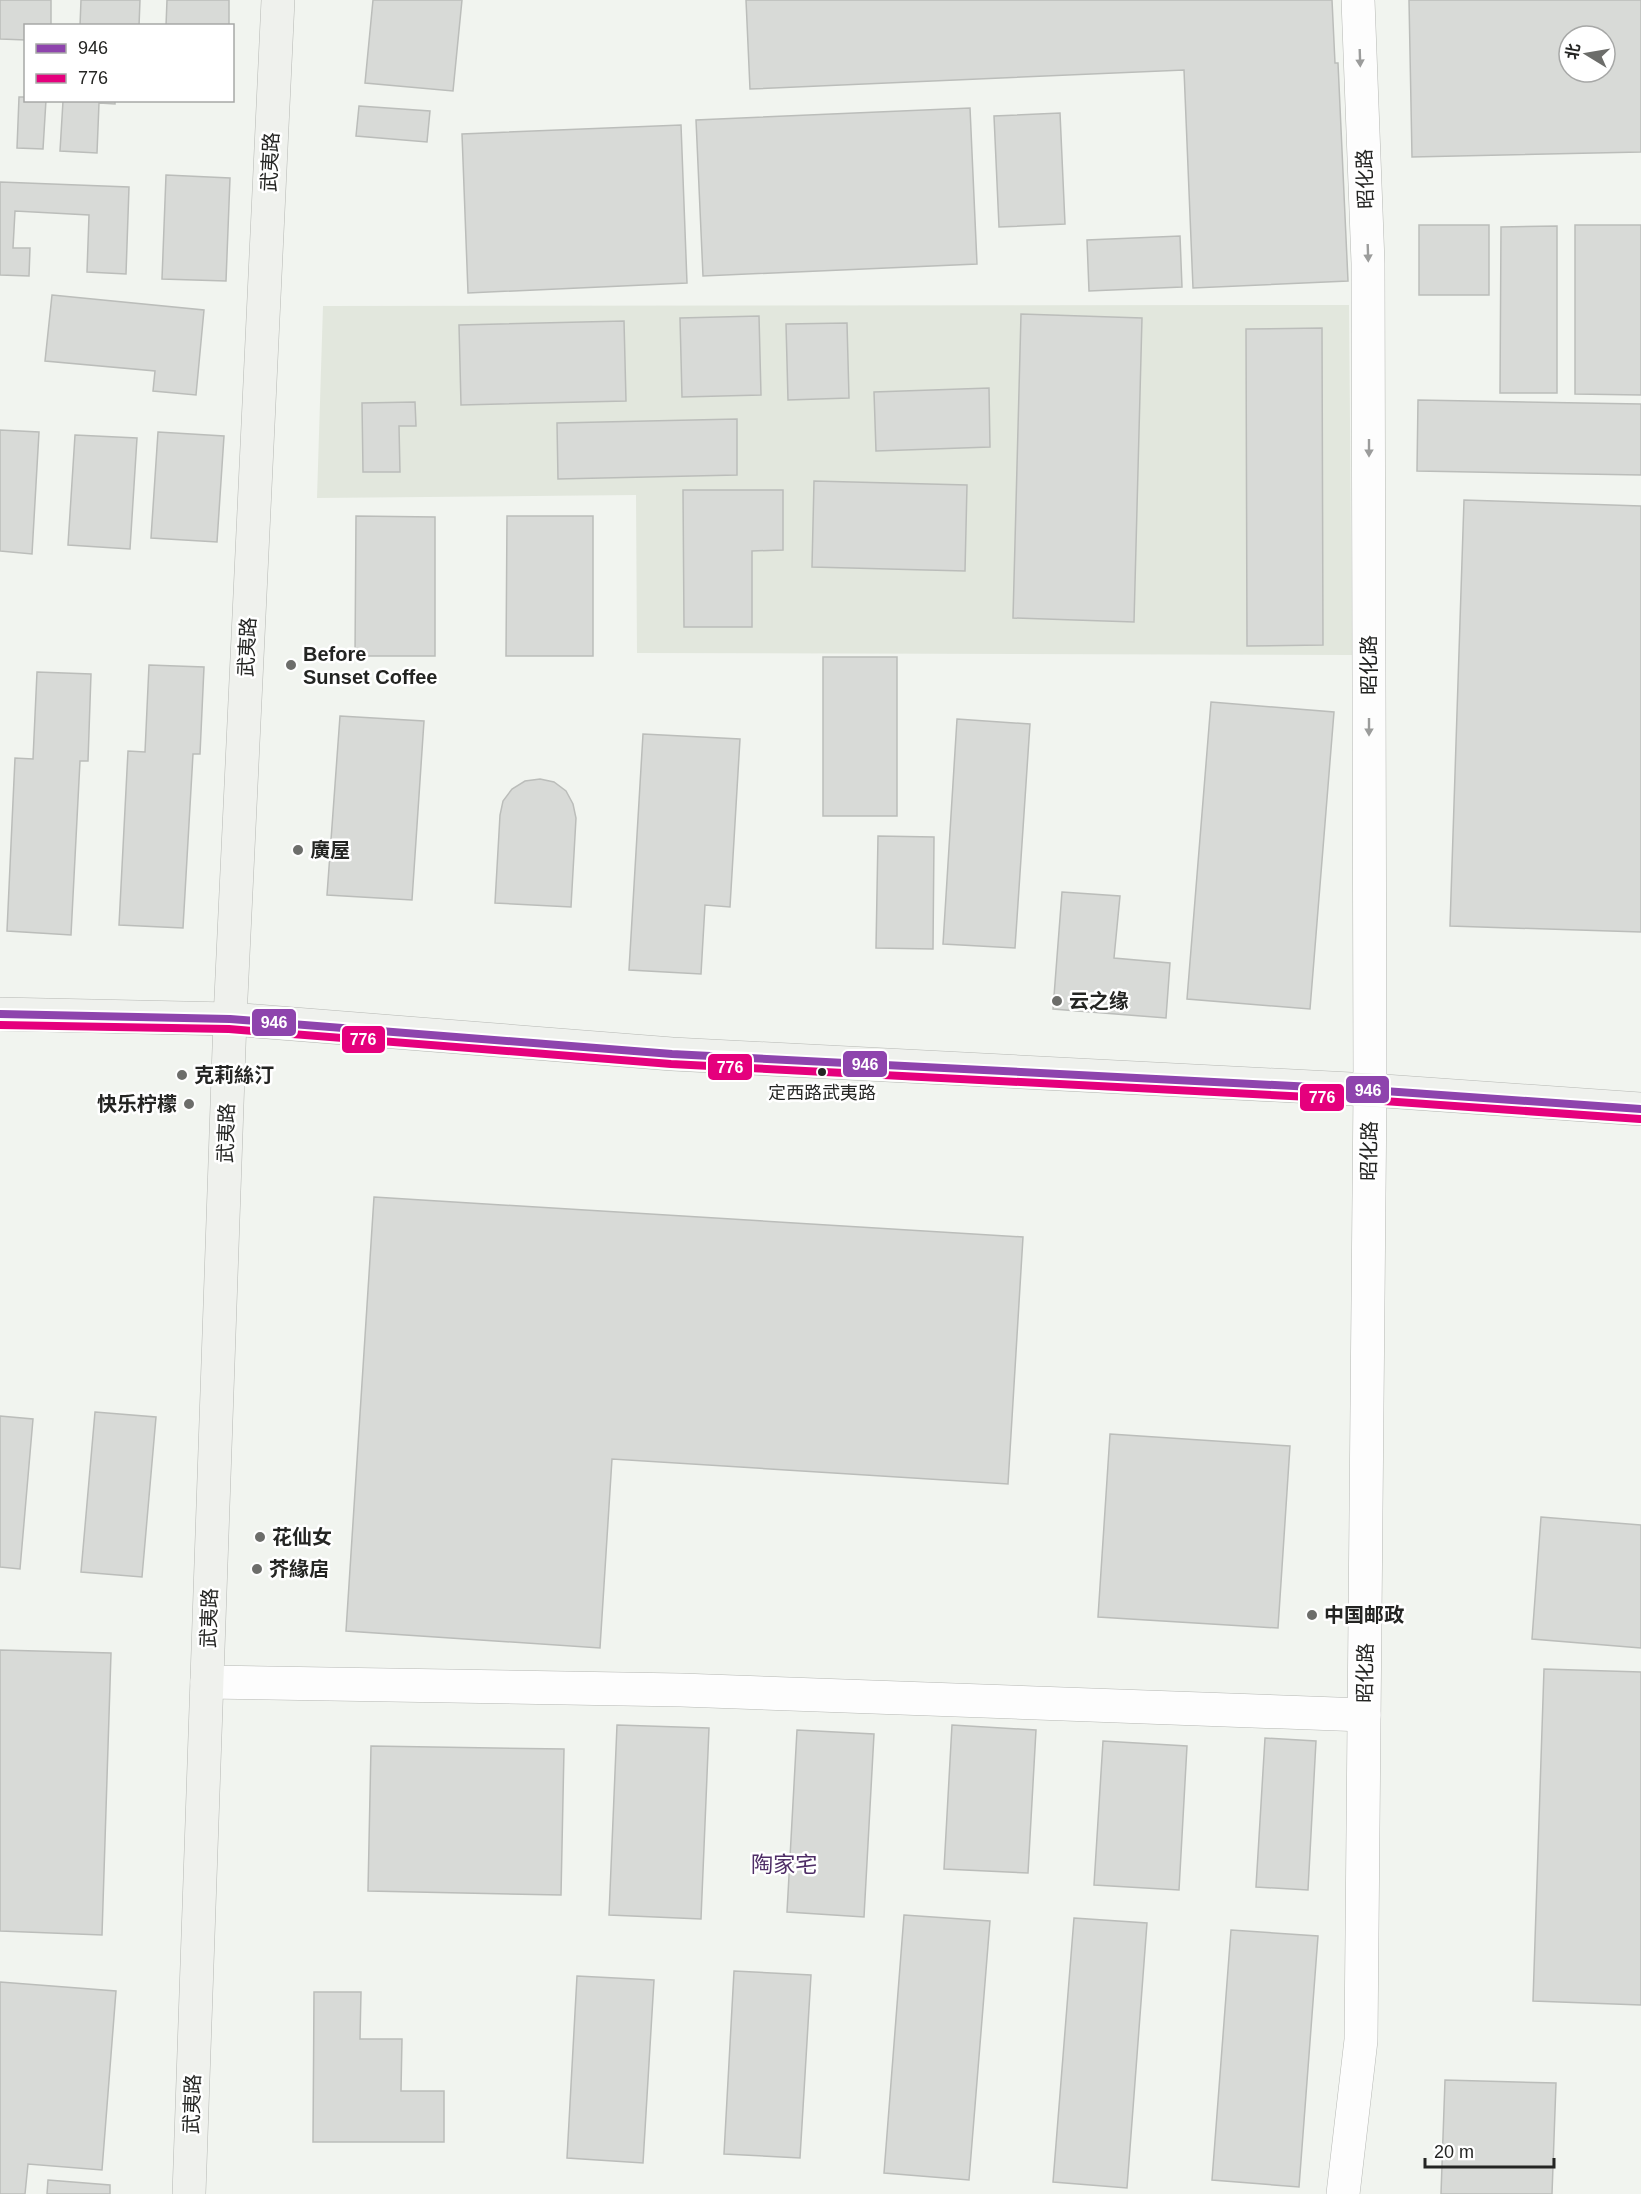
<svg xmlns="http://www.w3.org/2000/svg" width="1641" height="2194" viewBox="0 0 1641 2194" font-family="Helvetica,'Noto Sans SC',sans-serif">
  <rect width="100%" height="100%" fill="#f1f4ef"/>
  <!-- built -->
  <path fill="#e2e7dd" d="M1349,305L1352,655L637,653L636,495L317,498L323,306Z"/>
  <!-- building -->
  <g fill="#d8dad7" stroke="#bbbdba" stroke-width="1.5" fill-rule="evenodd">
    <path d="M0,0H51V26H26V40L0,39Z"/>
    <path d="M81,0H140L139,26H80Z"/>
    <path d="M167,0H229V26H166Z"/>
    <path d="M373,0H462L453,91L365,83Z"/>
    <path d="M746,0H1332L1335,63H1338L1348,281L1193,288L1184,70L750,89Z"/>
    <path d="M1409,0H1641V152L1412,157ZM1569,36H1605V72H1569Z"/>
    <path d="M19,97H26V100H46L43,149L17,148Z"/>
    <path d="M47,100H115V104L99,103L97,153L60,151L63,101Z"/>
    <path d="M359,106L430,111L427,142L356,136Z"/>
    <path d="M970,108L977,264L703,276L696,120Z"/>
    <path d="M1060,113L1065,224L999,227L994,116Z"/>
    <path d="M681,125L687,283L468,293L462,134Z"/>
    <path d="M166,175L230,178L226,281L162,279Z"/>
    <path d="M0,182L129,187L126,274L87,272L89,215L15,211L13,248H30L29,276L0,275Z"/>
    <rect x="1419" y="225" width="70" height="70"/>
    <path d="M1575,225H1641V395L1575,394Z"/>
    <path d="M1557,226V393H1500L1501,227Z"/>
    <path d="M1180,236L1182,287L1089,291L1087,240Z"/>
    <path d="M52,295L204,310L196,395L153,391L155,371L45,361Z"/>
    <path d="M1021,314L1142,318L1134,622L1013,618Z"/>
    <path d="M759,316L761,395L682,397L680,318Z"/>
    <path d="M624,321L626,401L461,405L459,325Z"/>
    <path d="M847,323L849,398L788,400L786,324Z"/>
    <path d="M1322,328L1323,645L1247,646L1246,329Z"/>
    <path d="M989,388L990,447L876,451L874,392Z"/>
    <path d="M1418,400L1641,404V475L1417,471Z"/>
    <path d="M415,402L416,426H399L400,472H363L362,403Z"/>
    <path d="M737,419V475L558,479L557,423Z"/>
    <path d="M0,430L39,432L32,554L0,551Z"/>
    <path d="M158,432L224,436L217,542L151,538Z"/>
    <path d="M75,435L137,438L130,549L68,545Z"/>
    <path d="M814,481L967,485L965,571L812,567Z"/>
    <path d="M683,490H783V550L752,551V627H684Z"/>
    <path d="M1464,500L1641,506V932L1450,926Z"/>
    <path d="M356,516L435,517V656H355Z"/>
    <path d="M507,516H593V656H506Z"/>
    <rect x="823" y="657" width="74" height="159"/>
    <path d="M149,665L204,667L200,754H193L183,928L119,925L128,751L145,752Z"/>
    <path d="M37,672L91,674L88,761H80L71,935L7,931L15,758L33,759Z"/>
    <path d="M1211,702L1334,712L1310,1009L1187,999Z"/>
    <path d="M340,716L424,721L412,900L327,895Z"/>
    <path d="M957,719L1030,724L1015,948L943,944Z"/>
    <path d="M643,734L740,739L730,907L705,905L701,974L629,970Z"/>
    <path d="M540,779L554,782L566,791L573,804L576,818L571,907L495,903L500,815L503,801L512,789L525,781Z"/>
    <path d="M878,836L934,837L933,949L876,948Z"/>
    <path d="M1062,892L1120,896L1114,958L1170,963L1166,1018L1053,1009Z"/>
    <path d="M374,1197L1023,1237L1008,1484L612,1459L600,1648L346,1631Z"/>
    <path d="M95,1412L156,1417L142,1577L81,1572Z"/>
    <path d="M0,1416L33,1419L20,1569L0,1567Z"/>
    <path d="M1110,1434L1290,1446L1278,1628L1098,1617Z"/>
    <path d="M1541,1517L1641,1525V1648L1532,1639Z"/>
    <path d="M0,1650L111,1653L102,1935L0,1931Z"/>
    <path d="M1544,1669L1641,1672V2005L1533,2001Z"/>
    <path d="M617,1725L709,1728L701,1919L609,1915Z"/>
    <path d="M952,1725L1036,1730L1028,1873L944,1869Z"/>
    <path d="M797,1730L874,1734L864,1917L787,1912Z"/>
    <path d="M1265,1738L1316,1741L1308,1890L1256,1887Z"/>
    <path d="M1103,1741L1187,1746L1179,1890L1094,1885Z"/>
    <path d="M371,1746L564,1749L561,1895L368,1891Z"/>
    <path d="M904,1915L990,1921L969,2180L884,2173Z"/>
    <path d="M1074,1918L1147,1923L1127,2188L1053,2182Z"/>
    <path d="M1231,1930L1318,1936L1299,2187L1212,2180Z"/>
    <path d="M734,1971L811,1975L800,2158L724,2154Z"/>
    <path d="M577,1976L654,1980L643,2163L567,2158Z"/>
    <path d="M0,1982L116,1991L102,2170L28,2164L25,2194H0Z"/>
    <path d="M314,1992H361L360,2039H402L401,2091H444V2142H313Z"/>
    <path d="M1445,2080L1556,2083L1552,2194H1441Z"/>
    <path d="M48,2180L110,2185V2194H47Z"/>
  </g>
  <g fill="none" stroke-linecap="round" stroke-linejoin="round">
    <!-- street casing -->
    <g stroke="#b6b8b4" stroke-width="34">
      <g id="street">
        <path d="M207,1682L681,1690L1364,1715"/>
        <path d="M1343,2194L1361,2040L1370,1090L1368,263L1358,0"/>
      </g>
    </g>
    <!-- secondary casing -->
    <g stroke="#b6b8b4" stroke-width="34">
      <g id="secondary">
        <path d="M0,1014L230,1019L672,1054L1370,1090L1641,1109"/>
        <path d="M189,2194L230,1019L278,0"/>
      </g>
    </g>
    <!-- street -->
    <use href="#street" stroke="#fdfdfd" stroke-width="33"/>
    <!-- secondary -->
    <use href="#secondary" stroke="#eff1ed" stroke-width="33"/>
    <!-- bus-1 casing -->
    <g stroke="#fff" stroke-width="12">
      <path id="bus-1" d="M0,1014L230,1019L672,1054L1370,1090L1641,1109"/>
    </g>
    <!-- bus-2 casing -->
    <g stroke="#fff" stroke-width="12">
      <path id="bus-2" d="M0,1025L229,1029L671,1064L1369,1100L1640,1119"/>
    </g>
    <!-- bus-1 -->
    <use href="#bus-1" stroke="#8e44ad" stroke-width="8"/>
    <!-- bus-2 -->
    <use href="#bus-2" stroke="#e5007d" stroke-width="8"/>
  </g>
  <!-- one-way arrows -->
  <defs><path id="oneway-solid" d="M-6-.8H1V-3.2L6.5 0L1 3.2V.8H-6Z" transform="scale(1.5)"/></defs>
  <g fill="#9b9c9b">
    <use href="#oneway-solid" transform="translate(1360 58) rotate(88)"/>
    <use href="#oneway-solid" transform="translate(1368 253) rotate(88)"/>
    <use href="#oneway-solid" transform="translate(1369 448) rotate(90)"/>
    <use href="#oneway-solid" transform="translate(1369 727) rotate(90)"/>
  </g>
  <!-- markers -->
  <g fill="#6c6d6a" stroke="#fff" stroke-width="2">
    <circle cx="291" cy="665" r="6"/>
    <circle cx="298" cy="850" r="6"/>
    <circle cx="1057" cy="1001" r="6"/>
    <circle cx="182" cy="1075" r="6"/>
    <circle cx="189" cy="1104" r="6"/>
    <circle cx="260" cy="1537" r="6"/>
    <circle cx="257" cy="1569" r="6"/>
    <circle cx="1312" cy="1615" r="6"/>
  </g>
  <circle fill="#242523" stroke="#fff" stroke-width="2" cx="822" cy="1072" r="5"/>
  <g text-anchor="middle" stroke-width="5" stroke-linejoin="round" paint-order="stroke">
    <!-- bus labels -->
    <g font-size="18" fill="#242523" stroke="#fff">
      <text x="822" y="1099">定西路武夷路</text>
    </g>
    <!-- street labels -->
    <g font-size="20" fill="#242523" stroke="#fff">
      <text transform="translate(270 162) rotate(-87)" y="7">武夷路</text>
      <text transform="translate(1365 179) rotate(-92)" y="7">昭化路</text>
      <text transform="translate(247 647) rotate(-87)" y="7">武夷路</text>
      <text transform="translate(1369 665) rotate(-90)" y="7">昭化路</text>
      <text transform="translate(226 1133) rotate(-88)" y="7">武夷路</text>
      <text transform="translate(1369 1151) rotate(-89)" y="7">昭化路</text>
      <text transform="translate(209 1618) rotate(-88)" y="7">武夷路</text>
      <text transform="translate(1365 1673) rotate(-89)" y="7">昭化路</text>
      <text transform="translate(192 2104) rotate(-88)" y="7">武夷路</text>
    </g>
    <!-- poi labels -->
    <g font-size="20" font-weight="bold" fill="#242523" stroke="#fff" text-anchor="start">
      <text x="303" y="661">Before<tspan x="303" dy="23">Sunset Coffee</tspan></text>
      <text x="310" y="857">廣屋</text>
      <text x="1069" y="1008">云之缘</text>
      <text x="194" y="1082">克莉絲汀</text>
      <text x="177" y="1111" text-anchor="end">快乐柠檬</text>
      <text x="272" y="1544">花仙女</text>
      <text x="269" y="1576">芥緣扂</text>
      <text x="1324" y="1622">中国邮政</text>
    </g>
    <!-- quarter labels -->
    <g font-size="22" fill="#4e2d66" stroke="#fff">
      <text x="784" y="1872">陶家宅</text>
    </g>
  </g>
  <g stroke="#fff" stroke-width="2">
    <rect x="251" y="1008" width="46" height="29" rx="6" fill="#8e44ad"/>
    <rect x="341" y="1025" width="45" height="29" rx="6" fill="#e5007d"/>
    <rect x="842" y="1050" width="46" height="28" rx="6" fill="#8e44ad"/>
    <rect x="707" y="1053" width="46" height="28" rx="6" fill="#e5007d"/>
    <rect x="1345" y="1075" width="45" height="29" rx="6" fill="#8e44ad"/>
    <rect x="1299" y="1083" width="46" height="29" rx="6" fill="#e5007d"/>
  </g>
  <g font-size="16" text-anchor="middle" font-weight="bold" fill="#fff">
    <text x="274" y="1028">946</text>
    <text x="363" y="1045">776</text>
    <text x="865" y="1070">946</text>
    <text x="730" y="1073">776</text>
    <text x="1368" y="1096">946</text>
    <text x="1322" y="1103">776</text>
  </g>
  <!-- legend -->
  <rect x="24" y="24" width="210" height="78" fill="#ffffff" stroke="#a7a8a7" stroke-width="1.5"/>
  <rect x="36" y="44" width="30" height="9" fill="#8e44ad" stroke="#a7a8a7" stroke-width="1.5"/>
  <text x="78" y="54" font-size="18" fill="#242523">946</text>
  <rect x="36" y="74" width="30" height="9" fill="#e5007d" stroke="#a7a8a7" stroke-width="1.5"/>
  <text x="78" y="84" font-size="18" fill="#242523">776</text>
  <!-- north arrow -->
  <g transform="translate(1587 54) rotate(281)"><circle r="28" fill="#ffffff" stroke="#a7a8a7" stroke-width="1.5"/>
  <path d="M0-4.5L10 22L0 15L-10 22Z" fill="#6c6d6a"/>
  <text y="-9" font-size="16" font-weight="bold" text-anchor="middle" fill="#242523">北</text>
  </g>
  <!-- scale -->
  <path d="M1425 2158v9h129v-9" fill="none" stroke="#242523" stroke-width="3"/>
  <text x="1434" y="2158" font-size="18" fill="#242523" stroke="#ffffff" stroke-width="4.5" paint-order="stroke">20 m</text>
</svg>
